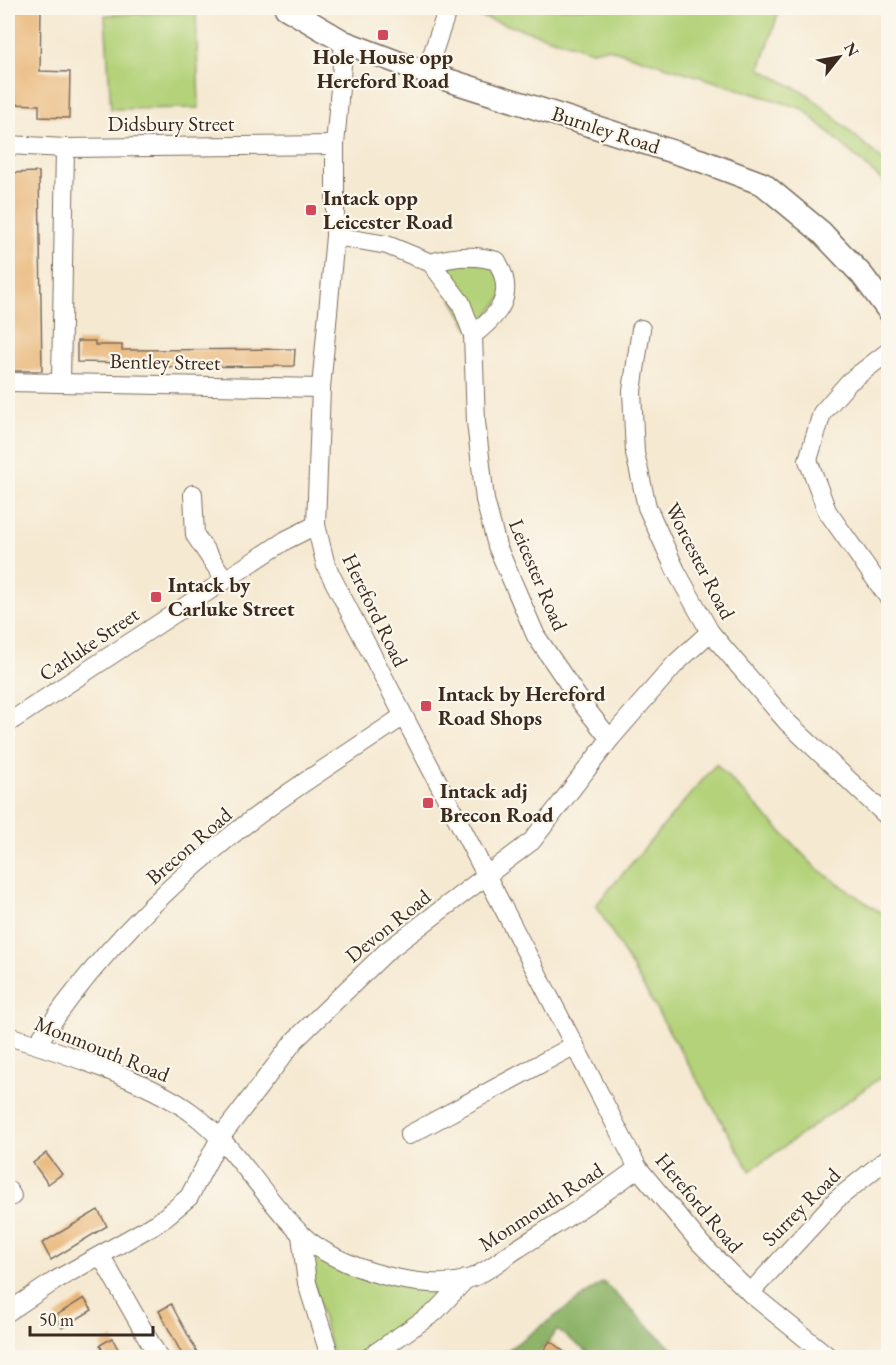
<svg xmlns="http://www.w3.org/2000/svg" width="896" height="1365" viewBox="0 0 896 1365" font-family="'EB Garamond',serif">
  <rect width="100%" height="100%" fill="#fbf7ec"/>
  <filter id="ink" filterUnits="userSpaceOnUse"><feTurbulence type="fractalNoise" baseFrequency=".0167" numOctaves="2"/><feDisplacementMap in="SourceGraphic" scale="12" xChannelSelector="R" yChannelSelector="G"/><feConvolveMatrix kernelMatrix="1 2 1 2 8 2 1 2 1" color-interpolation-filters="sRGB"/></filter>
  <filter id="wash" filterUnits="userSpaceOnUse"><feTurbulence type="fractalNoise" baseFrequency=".008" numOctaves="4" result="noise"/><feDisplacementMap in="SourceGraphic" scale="24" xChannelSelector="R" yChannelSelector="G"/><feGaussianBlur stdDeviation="1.35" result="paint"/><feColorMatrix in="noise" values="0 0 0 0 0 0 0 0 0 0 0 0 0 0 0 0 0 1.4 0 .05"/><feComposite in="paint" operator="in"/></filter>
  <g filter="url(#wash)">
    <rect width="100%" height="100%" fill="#f5e9d2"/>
    <!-- green -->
    <g fill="#b3d279" stroke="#777e4c" stroke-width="1.5">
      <path d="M462,8H780L760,69L809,95L888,165V186L803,109L607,48L592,51L465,12Z"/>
      <path d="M196,12L199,108L111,109L105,15Z"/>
      <path d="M497,261L507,291L473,335L431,263Z"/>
      <path d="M716,764L816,868L888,918V1072L750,1171L596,905Z"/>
      <path d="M301,1235L363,1270L466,1279L368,1357H333Z"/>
    </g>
    <!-- forest -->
    <path fill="#8eb469" stroke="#646f44" stroke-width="1.5" d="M603,1282L680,1357H594L557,1330L536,1357H498Z"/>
    <g id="blocks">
      <!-- building -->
      <g fill="#e8b474">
        <path d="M11,8H41L40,71L70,72L69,118L39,117V105L9,104Z"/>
        <path d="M39,172L42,371H8V173Z"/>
        <path d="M77,341H95V345H122V350L295,349L294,366L131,367V363L77,362Z"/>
        <path d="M46,1153L62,1174L48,1184L33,1163Z"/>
        <path d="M98,1210L107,1226L51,1260L42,1243Z"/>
        <path d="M84,1298L92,1310L62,1328L55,1316Z"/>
        <path d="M171,1304L190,1339L200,1358H184L159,1311Z"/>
        <path d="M112,1338L123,1358H107L100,1345Z"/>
        <path d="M550,1341L572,1358H538Z"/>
      </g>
    </g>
  </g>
  <g filter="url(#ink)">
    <use href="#blocks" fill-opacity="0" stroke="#7c6d5d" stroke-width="1.5"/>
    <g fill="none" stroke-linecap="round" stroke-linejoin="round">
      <!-- minor casing -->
      <g stroke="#7c6d5d" stroke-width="20">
        <g id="minor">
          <path d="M344,42L335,145V236L321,388L316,525L326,566L638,1168L701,1244L750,1293L830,1358"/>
          <path d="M426,73L448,8"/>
          <path d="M8,145L65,148L335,145"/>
          <path d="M335,236L387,245L431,263L461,303L473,335L476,422L485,500L497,546L536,636L583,705L610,739"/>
          <path d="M431,263C453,256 475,254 497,261C516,295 500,314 473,335"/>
          <path d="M641,329L632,391L635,453L647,507L676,571L710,632L787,722L888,817"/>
          <path d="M888,352L849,382L822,413L808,460L827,511L888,597"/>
          <path d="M8,382L321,388"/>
          <path d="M61,382L65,148"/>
          <path d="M193,494L195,535L225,580"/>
          <path d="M8,723L286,540L316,525"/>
          <path d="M8,1036C59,1051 149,1081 192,1113C236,1146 262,1196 301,1234C334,1267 426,1295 471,1278C487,1272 503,1258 517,1249C558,1223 599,1198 638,1168"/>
          <path d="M37,1044C87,969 152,900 222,843C278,797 342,758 402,717"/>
          <path d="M409,1135L575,1045"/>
          <path d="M8,1190L12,1196"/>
          <path d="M301,1235L307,1283L329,1353L333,1358"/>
          <path d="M101,1256L159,1358"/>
          <path d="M750,1293L836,1200L888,1158"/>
          <path d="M8,1312L56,1280L159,1222L189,1197L220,1138L295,1040L387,951L532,841L610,739L676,663L710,632"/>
          <path d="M368,1358L435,1312L466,1279"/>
        </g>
      </g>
      <!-- tertiary casing -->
      <g stroke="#7c6d5d" stroke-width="25">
        <path id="tertiary" d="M286,8L344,42L426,73L702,161L763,184L821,232L862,275L888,310"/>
      </g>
      <!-- minor -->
      <use href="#minor" stroke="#fff" stroke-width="18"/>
      <!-- tertiary -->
      <use href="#tertiary" stroke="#fff" stroke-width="22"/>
    </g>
  </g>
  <!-- markers -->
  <g fill="#d1495b" stroke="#fbf7ec" stroke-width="2">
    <rect x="377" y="29" width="12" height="12" rx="3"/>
    <rect x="305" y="204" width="12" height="12" rx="3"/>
    <rect x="150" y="591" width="12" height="12" rx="3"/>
    <rect x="420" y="700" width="12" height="12" rx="3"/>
    <rect x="422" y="797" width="12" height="12" rx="3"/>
  </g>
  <g text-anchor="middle" stroke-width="4.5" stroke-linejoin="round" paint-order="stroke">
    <!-- poi labels -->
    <g font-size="21" font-weight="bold" fill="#3b2a1e" stroke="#fbf7ec" text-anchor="start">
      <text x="383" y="64" text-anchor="middle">Hole House opp<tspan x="383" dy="24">Hereford Road</tspan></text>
      <text x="323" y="205">Intack opp<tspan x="323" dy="24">Leicester Road</tspan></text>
      <text x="168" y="592">Intack by<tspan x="168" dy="24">Carluke Street</tspan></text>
      <text x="438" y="701">Intack by Hereford<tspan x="438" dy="24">Road Shops</tspan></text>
      <text x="440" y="798">Intack adj<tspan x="440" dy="24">Brecon Road</tspan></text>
    </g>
    <!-- street labels -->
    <g font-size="21" fill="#3b2a1e" stroke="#fbf7ec">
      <text x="171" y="131">Didsbury Street</text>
      <text transform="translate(606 130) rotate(18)" y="7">Burnley Road</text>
      <text transform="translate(165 362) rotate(1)" y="7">Bentley Street</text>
      <text transform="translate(700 561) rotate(63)" y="7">Worcester Road</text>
      <text transform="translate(538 575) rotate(67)" y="7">Leicester Road</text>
      <text transform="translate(375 610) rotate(64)" y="7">Hereford Road</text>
      <text transform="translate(89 644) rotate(-34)" y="7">Carluke Street</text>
      <text transform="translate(189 846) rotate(-41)" y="7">Brecon Road</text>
      <text transform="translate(388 926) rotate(-39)" y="7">Devon Road</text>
      <text transform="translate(102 1049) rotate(22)" y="7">Monmouth Road</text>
      <text transform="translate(699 1203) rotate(50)" y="7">Hereford Road</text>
      <text transform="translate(541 1207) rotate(-33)" y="7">Monmouth Road</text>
      <text transform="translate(801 1207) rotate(-45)" y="7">Surrey Road</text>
    </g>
  </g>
  <!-- margin -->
  <rect width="896" height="1365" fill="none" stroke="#fbf7ec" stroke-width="30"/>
  <!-- north arrow -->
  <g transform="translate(839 57) rotate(59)" stroke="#fbf7ec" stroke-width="4.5" paint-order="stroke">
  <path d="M0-4.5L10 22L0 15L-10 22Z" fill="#3b2a1e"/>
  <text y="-9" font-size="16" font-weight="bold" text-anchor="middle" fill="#3b2a1e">N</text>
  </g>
  <!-- scale -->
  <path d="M30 1326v9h123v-9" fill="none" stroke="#3b2a1e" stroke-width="3"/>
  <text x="39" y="1326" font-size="18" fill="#3b2a1e" stroke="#fbf7ec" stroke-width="4.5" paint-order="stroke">50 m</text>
</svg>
